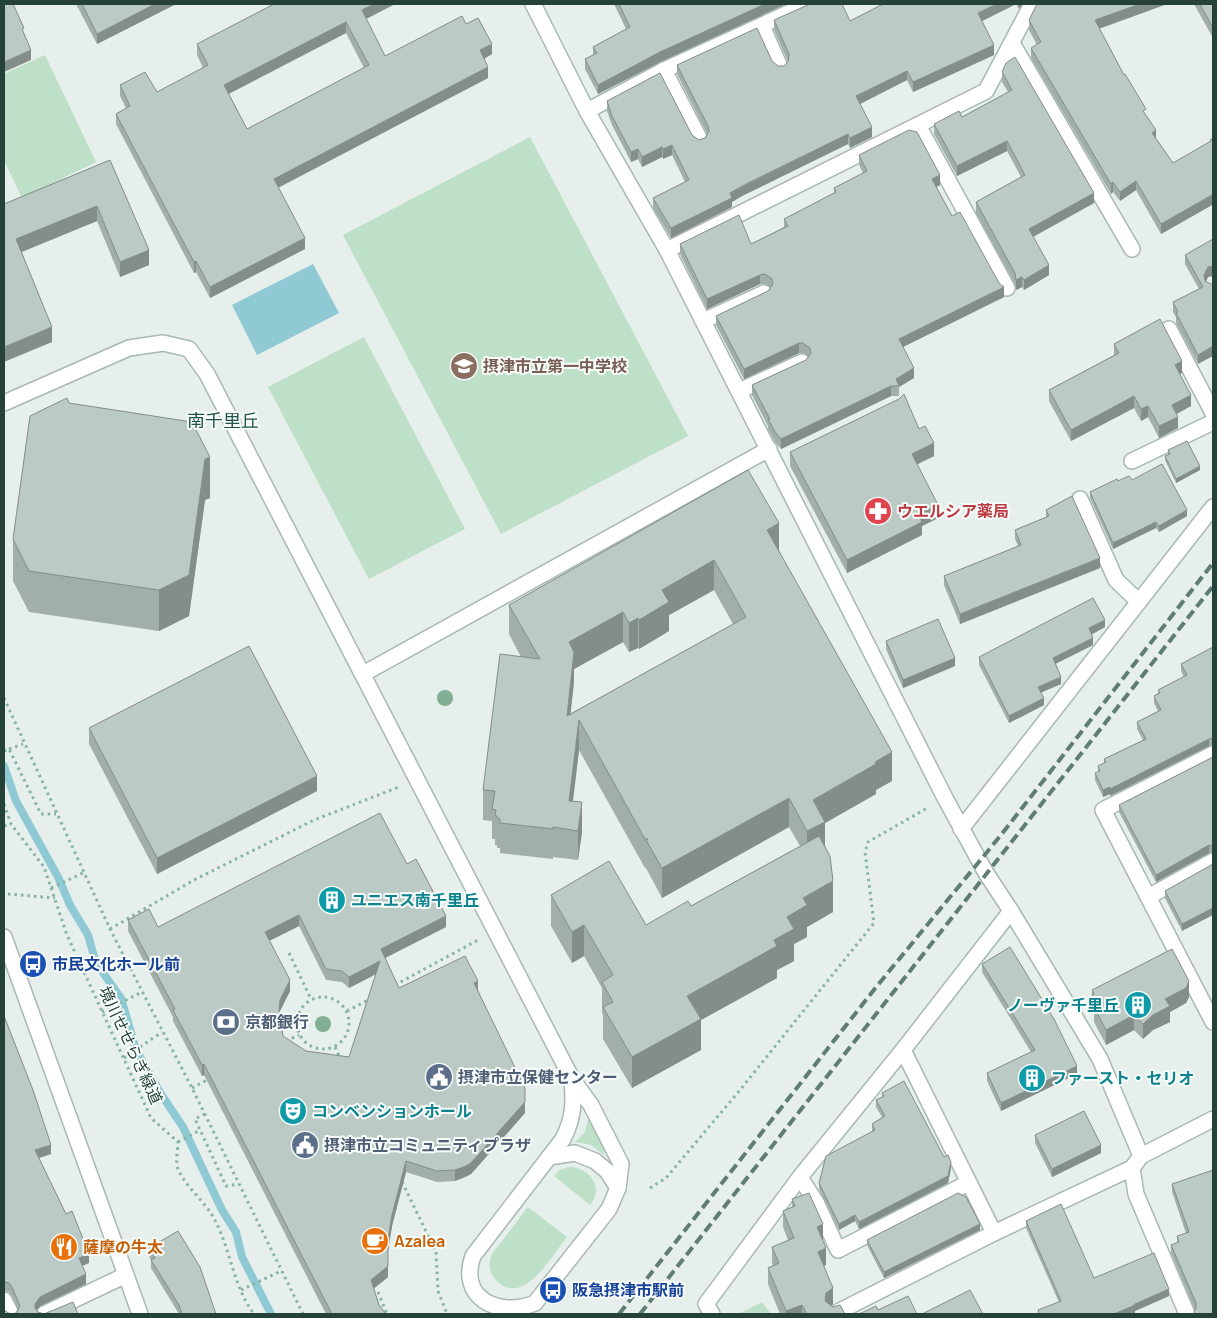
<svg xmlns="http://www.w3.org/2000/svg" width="1217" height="1318" viewBox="0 0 1217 1318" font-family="Manrope,'Noto Sans JP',sans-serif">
  <rect width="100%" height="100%" fill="#e6efeb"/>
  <!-- green -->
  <g fill="#bfe0c8">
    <path d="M45,55L96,162L22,198L4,160V74Z"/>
    <path d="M530,137L688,436L501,534L343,235Z"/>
    <path d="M364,337L465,529L369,579L268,387Z"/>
    <path d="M589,1116L604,1148V1155L591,1145L575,1142L585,1132Z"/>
    <path d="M568,1167C589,1166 605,1188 590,1205L554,1176L560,1170Z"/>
    <path d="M528,1207L567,1237C552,1255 525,1306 498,1282C489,1275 488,1264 492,1254Z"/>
    <path d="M762,1302L771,1314H738Z"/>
  </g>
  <!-- water -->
  <path fill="#8ec9d4" d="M313,264L339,313L257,355L232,305Z"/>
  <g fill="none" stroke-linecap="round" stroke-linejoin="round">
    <!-- stream -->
    <path stroke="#8ec9d4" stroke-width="8" d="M4,766L16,801L58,877L70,905L88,935L96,963L121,998L136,1050L161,1094L183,1127L222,1210L236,1232L242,1257L271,1314"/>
    <!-- minor casing -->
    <g stroke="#a8b8b2" stroke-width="18">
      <g id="minor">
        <path d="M533,4L587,111L667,250L945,798L986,873L1011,911L1100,1059L1141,1156"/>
        <path d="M762,26L780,67"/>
        <path d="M1012,43L1132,249"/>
        <path d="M664,70L700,140"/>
        <path d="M587,111L664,70L808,4"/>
        <path d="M918,125L1007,288"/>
        <path d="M667,250L986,91L1032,4"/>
        <path d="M703,321L764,293"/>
        <path d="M1169,329L1213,413"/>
        <path d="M739,391L802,362"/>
        <path d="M4,403L129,348L163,343L189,349L207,374L572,1079L591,1105L621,1164L618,1188L609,1209L535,1303C498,1318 458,1298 473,1256L563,1139C574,1117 574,1103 572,1079"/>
        <path d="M1132,461L1213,422"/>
        <path d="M1080,499L1116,580L1139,602"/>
        <path d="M363,674L769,449"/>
        <path d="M1213,754L1103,810L1213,1022"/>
        <path d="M961,829L1213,507"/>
        <path d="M1148,897L1213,861"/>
        <path d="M4,937L140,1314"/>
        <path d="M903,1050L994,1233"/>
        <path d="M549,1157L575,1153L595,1161L607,1171L618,1188"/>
        <path d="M800,1177L817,1204L838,1250L968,1183"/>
        <path d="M4,1300L11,1314"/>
        <path d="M44,1314L126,1275"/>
        <path d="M712,1314L706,1304L800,1177L903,1050L1011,911"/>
        <path d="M834,1314L994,1233L1132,1168"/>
        <path d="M1187,1314L1136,1194L1132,1168L1141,1156L1213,1119"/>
      </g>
    </g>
    <!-- path -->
    <g stroke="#86b3a5" stroke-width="3" stroke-dasharray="2.5 4" stroke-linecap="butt">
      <path d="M4,698L110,929L192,1088L303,1314"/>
      <path d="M9,749L23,744"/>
      <path d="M4,751L9,749L41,814H56"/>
      <path d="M4,804L11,824L44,867L67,935L151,1118L178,1142C178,1150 175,1162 178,1169C186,1187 202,1199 212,1215C231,1247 232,1285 254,1314"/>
      <path d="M4,826L11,824"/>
      <path d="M51,888L83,873"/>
      <path d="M8,894L55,898"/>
      <path d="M110,929L194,880L314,820L399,787"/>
      <path d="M289,953L311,999"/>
      <path d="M395,985L478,940"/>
      <circle cx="323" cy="1023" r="26"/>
      <path d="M347,1011L370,999"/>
      <path d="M102,1012L142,992"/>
      <path d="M286,1041L299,1035"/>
      <path d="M335,1047L340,1058"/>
      <path d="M124,1058L162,1032"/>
      <path d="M192,1088L209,1079"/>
      <path d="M205,1114L195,1119L226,1186L239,1184"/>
      <path d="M178,1142L200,1130"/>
      <path d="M402,1182L436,1252L438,1291L447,1314"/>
      <path d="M650,1188L666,1178L740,1090L874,923L865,852L868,842L929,807"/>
      <path d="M241,1290L281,1271"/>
      <path d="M378,1292L387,1314"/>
    </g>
    <!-- minor -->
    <use href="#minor" stroke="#fff" stroke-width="15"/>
    <!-- rail -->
    <g stroke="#5f7d75" stroke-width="4" stroke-dasharray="10 5" stroke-linecap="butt">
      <path d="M619,1314L877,986L1001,835L1213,563"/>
      <path d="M640,1314L1213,586"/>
    </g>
  </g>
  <!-- trees -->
  <g fill="#80af93">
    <circle cx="445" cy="698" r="8"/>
    <circle cx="323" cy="1024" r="8"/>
  </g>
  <!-- wall -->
  <g fill="#a1aea9" fill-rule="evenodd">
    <path d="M76,4H176L97,44Z"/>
    <path d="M395,4L366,19L385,56L466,24L492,54L484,59L488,78L278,187L305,249L210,298L196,272L194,273L116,124V114L126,108L120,96V85L157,92L203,68L197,55V44ZM346,33L364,68L247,129L229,94Z"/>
    <path d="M614,4H786L660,62L598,94L585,69V59L593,55V47L626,29Z"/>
    <path d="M880,4H1016L982,21L994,55L913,92L907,80L860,104L872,137L850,148L848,144L742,196L732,202V207L671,238L653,208V198L685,182L672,155L663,159L662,157L642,167L638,159L631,162L612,125L607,111V101L692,135L699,140L705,138L707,134L677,74V65L772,61L778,66H784L788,62L774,30V20L850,21L881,5Z"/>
    <path d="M1016,4H1022L1019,9Z"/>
    <path d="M1037,4H1167L1099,29L1146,116L1156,138L1173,163L1210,142V140L1213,138V207L1212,205L1161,234L1136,190L1120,201L1113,192L1111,194L1031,58V48L1037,45L1029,30V20Z"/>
    <path d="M1194,4H1213V38Z"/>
    <path d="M1002,72L1094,203L1033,237L1049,275L1024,290L1022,287L1016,290L1015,284L976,213V202L1021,177L1007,151L957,176L934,134V124L962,117L1008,92L1002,82Z"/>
    <path d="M859,155L940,185L936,187L952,216L1004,297L903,347L914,378L899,387V396H891L781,449L775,442L768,429V426L752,395V385L806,360L809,357L803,353H799L744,379L716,325V316L768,291L771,288L765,284H760L707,309L680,254V244H751L784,227V219L834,193V188L863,173L859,165Z"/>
    <path d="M110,160L149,265L120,277L97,221L22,252L52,342L4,204Z"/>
    <path d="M1185,255L1208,277L1206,282L1198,364L1176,323V317L1173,312V302L1199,289L1185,264Z"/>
    <path d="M1114,344L1182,373L1180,374L1191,406L1177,414L1178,428L1159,438L1148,417L1141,421L1134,408L1071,441L1049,401V390L1114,355Z"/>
    <path d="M69,403L210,498L205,500L189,616L159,631L29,612L13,581V539Z"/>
    <path d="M919,429L934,456L917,464L938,518L922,526V535L847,573L790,466V452Z"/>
    <path d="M1168,450L1200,470L1176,483L1165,460V456L1168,455Z"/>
    <path d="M748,470L779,550L892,781L876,790V794L825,823V846L833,912L807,927V937L794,944V961L777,970V978L701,1020V1050L632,1088L603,1039V1015L602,1013V988L584,956L572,963L551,926V895L646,925L691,906L800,846L789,827L662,898L646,868H645L579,750L573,802L582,832L578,860L553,857V859L500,853V848H497V845H495V839H492V821L483,820V790L521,657L509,634V605ZM714,590L733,624L570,714L574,682V669L623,642L629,652L638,648L639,649L669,631V615Z"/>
    <path d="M1132,480L1187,516L1159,532L1156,528L1113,549L1090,498V492L1118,481Z"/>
    <path d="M1046,510L1100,568L960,624L944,585V576L1018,546L1015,539V530L1046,517Z"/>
    <path d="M1105,627L1092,634L1093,645L1055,664L1061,684L1041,692L1044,705L1009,723L979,665V657Z"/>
    <path d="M886,641L955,666L903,688L886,649Z"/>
    <path d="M1213,647V745L1209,746L1110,796V794L1103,797L1095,780V773L1098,772V766L1104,763V759L1143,740L1137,729V722L1158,711L1154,703V696L1158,693V690L1184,677L1181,671V664Z"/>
    <path d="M89,728L317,791L157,874L89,744Z"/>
    <path d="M1213,757V853H1209L1156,882L1119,812V805Z"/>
    <path d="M407,864L446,927L385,958L399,988L478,990L525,1113L471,1174L466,1177L455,1181L437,1182L406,1172L392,1226L388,1251V1277L374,1288L379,1305L386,1314H326L204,1075L202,1076L173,1021V1017L128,931V920L158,927ZM299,926L326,980L342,982L349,988L376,974L349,1057L306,1051L283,1036L280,1015V1011L290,991L269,941Z"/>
    <path d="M1213,864L1182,931L1165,898V891Z"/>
    <path d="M982,964L1077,1074L1001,1111L987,1081V1073L1031,1052L982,972Z"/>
    <path d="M1092,990L1189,997L1186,1003L1170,1012V1022L1153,1030L1143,1039L1134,1030L1106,1045L1094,1022V1014L1092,1010Z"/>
    <path d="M4,1016L51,1154L39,1158L89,1263L82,1266L86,1284L40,1306L37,1310L38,1312L44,1314H10L16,1313L18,1309L12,1296L9,1292L4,1291Z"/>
    <path d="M882,1093L944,1157L951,1168L948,1183L859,1229L855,1221L839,1230L819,1189V1183L872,1131V1124L882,1117L876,1107V1100L882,1097Z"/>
    <path d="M1035,1135L1101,1153L1052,1177L1035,1143Z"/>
    <path d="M1212,1145H1213V1157L1212,1153Z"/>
    <path d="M1213,1170V1314H1194L1195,1310L1171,1253V1245L1177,1243V1236L1186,1233L1172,1192V1184Z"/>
    <path d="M792,1199L823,1240L826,1265L824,1266L833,1304L831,1306L845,1314H780L768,1284V1268L773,1265L772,1263V1247L788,1240L783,1227V1211L792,1207Z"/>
    <path d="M1026,1221L1094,1278L1169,1296L1135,1311V1313L1132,1314H1038V1310L1059,1302L1026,1228Z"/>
    <path d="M980,1230L884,1278L867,1245V1240Z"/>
    <path d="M149,1248L216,1314H179L151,1268V1260L149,1256Z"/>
  </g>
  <!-- shaded-wall -->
  <g fill="#838d89">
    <path d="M155,4H176L97,44V34Z"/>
    <path d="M374,4H395L362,21V10Z"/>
    <path d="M765,4H786L660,62L598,94V85L660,52Z"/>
    <path d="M997,4H1016L978,23V13Z"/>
    <path d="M1019,4H1022L1019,9Z"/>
    <path d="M1140,4H1167L1095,30V20Z"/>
    <path d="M346,22V33L224,96V85Z"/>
    <path d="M492,44V54L480,61V50Z"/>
    <path d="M994,45V55L913,92V82Z"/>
    <path d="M31,50V60L4,72V62Z"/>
    <path d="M488,67V78L274,190V179Z"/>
    <path d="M907,71V80L856,106V96Z"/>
    <path d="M872,127V137L850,148V138Z"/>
    <path d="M1156,130V140L1152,133Z"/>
    <path d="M848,134V144L742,196L732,202V207L671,238V228L730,193Z"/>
    <path d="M1007,141V151L957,176V166Z"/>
    <path d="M672,145V155L663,159V149Z"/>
    <path d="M662,147V157L642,167V157Z"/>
    <path d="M638,149V159L631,162V152Z"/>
    <path d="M940,175V185L932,189V179Z"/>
    <path d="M1136,181V190L1120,201V192Z"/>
    <path d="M1113,182V192L1111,194V184Z"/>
    <path d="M1094,193V203L1029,239V229Z"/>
    <path d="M1212,195V205L1161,234V224Z"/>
    <path d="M97,206V221L16,254V239Z"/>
    <path d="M305,238V249L210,298V287Z"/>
    <path d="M149,250V265L120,277V262Z"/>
    <path d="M196,261V272L194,273V262Z"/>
    <path d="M1049,265V275L1024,290V280Z"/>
    <path d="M1213,266V276L1208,277L1204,285V275L1208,267Z"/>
    <path d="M760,275V284L707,309V299Z"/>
    <path d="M1022,277V287L1016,290V280Z"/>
    <path d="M1004,287V297L899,349V339Z"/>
    <path d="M52,327V342L4,362V347Z"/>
    <path d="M799,343V353L744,379V369Z"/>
    <path d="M1213,346V356L1198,364V355Z"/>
    <path d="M1182,361V373L1175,376V365Z"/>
    <path d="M914,368V378L899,387L896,379Z"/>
    <path d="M891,386V396L781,449V439Z"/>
    <path d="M1191,395V406L1172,416V405Z"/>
    <path d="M1134,396V408L1071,441V430Z"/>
    <path d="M1148,406V417L1141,421V409Z"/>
    <path d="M1178,417V428L1159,438V426Z"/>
    <path d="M934,443V456L912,467V454Z"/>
    <path d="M210,457V498L205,500L189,616L159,631V590L205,459Z"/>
    <path d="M1200,466V470L1176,483V479Z"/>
    <path d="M938,505V518L922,526V535L847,573V560L918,515Z"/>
    <path d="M1187,510V516L1159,532V526Z"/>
    <path d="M1156,522V528L1113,549V543Z"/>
    <path d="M779,523V553L767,530Z"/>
    <path d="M1100,558V568L960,624V614Z"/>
    <path d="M714,560V590L669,615V631L639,649V620L662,590Z"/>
    <path d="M623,612V642L574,669V682L567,746V716L569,642Z"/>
    <path d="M638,618V648L629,652V623Z"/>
    <path d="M1105,620V627L1089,636V628Z"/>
    <path d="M1093,638V645L1053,665V658Z"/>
    <path d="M955,658V666L903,688V680Z"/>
    <path d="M1061,677V684L1038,694V687Z"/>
    <path d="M1044,698V705L1009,723V716Z"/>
    <path d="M579,720V750L569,831V801Z"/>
    <path d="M1209,739V746L1110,796V789Z"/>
    <path d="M892,752V781L876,790V794L825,823V851L807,860V831L813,800L875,762Z"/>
    <path d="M317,776V791L157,874V858Z"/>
    <path d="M1110,787V794L1103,797V790Z"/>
    <path d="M789,798V827L662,898V868Z"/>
    <path d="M582,802V832L578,860V831Z"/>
    <path d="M1209,845V853L1156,882V875Z"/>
    <path d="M833,881V912L807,927V937L794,944V961L777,970V978L701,1020V1050L632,1088V1057L687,996L774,940L787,917L803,898Z"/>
    <path d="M1213,908V915L1182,931V924Z"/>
    <path d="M299,915V926L265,943V932Z"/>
    <path d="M446,916V927L381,960V949Z"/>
    <path d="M584,925V956L572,963V932Z"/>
    <path d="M380,961V972L349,988V977Z"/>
    <path d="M290,980V991L280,1011L279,1022L280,1000Z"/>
    <path d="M478,981V992L474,983Z"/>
    <path d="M1189,981V997L1186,1003L1170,1012V1022L1153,1030L1143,1039V1024L1165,999Z"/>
    <path d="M1134,1015V1030L1106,1045V1030Z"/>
    <path d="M204,1064V1075L202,1076V1065Z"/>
    <path d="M1077,1066V1074L1001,1111V1103Z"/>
    <path d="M525,1102V1113L471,1174L455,1181V1170Z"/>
    <path d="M51,1145V1154L35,1159V1150Z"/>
    <path d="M1101,1145V1153L1052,1177V1169Z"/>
    <path d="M406,1161V1172L392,1226L388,1251V1240L392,1215Z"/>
    <path d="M951,1162V1168L948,1183L859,1229V1222Z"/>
    <path d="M855,1215V1221L839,1230V1224Z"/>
    <path d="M823,1224V1240L817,1243V1227Z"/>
    <path d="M980,1224V1230L884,1278V1272Z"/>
    <path d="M826,1248V1265L818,1268V1252Z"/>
    <path d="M89,1254V1263L79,1267V1258Z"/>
    <path d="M388,1266V1277L371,1291V1280Z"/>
    <path d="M86,1274V1284L40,1306L35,1313V1304L40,1297Z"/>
    <path d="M833,1288V1304L826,1309V1314V1293Z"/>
    <path d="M1169,1289V1296L1135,1311V1313L1132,1314H1114L1135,1304Z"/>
    <path d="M802,1305V1314H786V1311Z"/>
  </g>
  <!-- building -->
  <g fill="#bbcac4" stroke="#838d89" fill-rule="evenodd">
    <path d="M4,4H13L24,28L22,29L31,50L4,62Z"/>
    <path d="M82,4H155L97,34Z"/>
    <path d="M274,4H374L362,10L385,56L462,16L466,24L478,18L492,44L480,50L488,67L274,179L305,238L210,287L196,261L194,262L116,114L130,106L120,85L145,72L157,92L208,65L197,44ZM346,22L369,65L247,129L224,85Z"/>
    <path d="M619,4H765L660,52L598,85L585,59L597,53L593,47L630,27Z"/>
    <path d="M810,4H842L850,21L883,4H997L978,13L994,45L913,82L907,71L856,96L872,127L850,138L848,134L742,186L730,193L732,198L671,228L653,198L689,180L672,145L663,149L662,147L642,157L638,149L631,152L612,116L607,101L660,73L692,135L699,140L705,138L709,131L708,126L677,65L757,28L772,61L778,66H784L788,62L789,54L774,20Z"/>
    <path d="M1037,4H1140L1095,20L1124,75L1125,74L1146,109L1143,111L1156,130L1152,133L1173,163L1211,141L1210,140L1213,138V197L1212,195L1161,224L1136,181L1120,192L1113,182L1111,184L1031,48L1041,42L1029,20Z"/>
    <path d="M1200,4H1213V28Z"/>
    <path d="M1015,57L1094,193L1029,229L1049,265L1024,280L1022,277L1016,280L1015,273L976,202L1025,175L1007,141L957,166L934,124L959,111L962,117L1012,90L1002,72L1006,63Z"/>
    <path d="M909,130L917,132L940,175L932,179L952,216L960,212L999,283L1004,287L899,339L914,368L896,379L899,386H891L781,439L775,432L768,419H770L752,385L806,360L811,353L810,348L803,343H799L744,369L716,316L768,291L773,284L772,279L765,274L760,275L707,299L680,244L739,215L751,244L788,226L784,219L836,192L834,188L867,171L859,155Z"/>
    <path d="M110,160L149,250L120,262L97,206L16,239L52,327L4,347V204Z"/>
    <path d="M1213,239V266L1208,267L1204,275L1205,281L1213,285V346L1198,355L1176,313L1178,312L1173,302L1203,287L1185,255Z"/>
    <path d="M1160,319L1182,361L1175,365L1191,395L1172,405L1178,417L1159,426L1148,406L1141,409L1134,396L1071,430L1049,390L1119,353L1114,344Z"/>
    <path d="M904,394L919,429L925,426L934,443L912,454L938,505L918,515L922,522L847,560L790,452L899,399Z"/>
    <path d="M67,398L69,403L192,422L210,457L205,459L189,575L159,590L29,571L13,539L30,416Z"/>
    <path d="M1187,441L1200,466L1176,479L1165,456L1170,454L1168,450Z"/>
    <path d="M1162,464L1187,510L1159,526L1156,522L1113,543L1090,492L1117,479L1118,481L1129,476L1132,480Z"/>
    <path d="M748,470L779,523L767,530L892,752L875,762L876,764L813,800L825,822L807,831L789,798L662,868L646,840L648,839H645L579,720L569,801L582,802L578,831L553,827V829L500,823V819L497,818V816L495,815L496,810L492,809L495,791L483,790L500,654L540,659L509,605ZM714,560L746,617L567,716L574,652L569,642L623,612L629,623L638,618L639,620L669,602L662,590Z"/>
    <path d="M1072,496L1100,558L960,614L944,576L1021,545L1015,530L1049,516L1046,510Z"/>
    <path d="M1093,598L1105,620L1089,628L1093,638L1053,658L1061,677L1038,687L1044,698L1009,716L979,657Z"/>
    <path d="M938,619L955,658L903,680L886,641Z"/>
    <path d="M249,646L317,776L157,858L89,728Z"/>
    <path d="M1213,647V738L1209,739L1110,789V787L1103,790L1095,773L1100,771L1098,766L1106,762L1104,759L1146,739L1137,722L1161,710L1154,696L1160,693L1158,690L1187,675L1181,664Z"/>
    <path d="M1213,757V846L1209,845L1156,875L1119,805Z"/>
    <path d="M380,813L407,864L416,859L446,916L381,949L399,988L465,956L478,981L474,983L525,1088V1102L471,1163L466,1166L455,1170L437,1171L406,1161L392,1215L388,1240V1266L371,1280L379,1305L386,1314H332L299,1250L204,1064L202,1065L173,1010L175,1009L128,920L149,909L158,927ZM299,915L326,969L342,971L349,977L380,961L349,1057L306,1051L283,1036L279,1011L280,1000L290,980L265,932Z"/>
    <path d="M819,836L830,856L833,881L803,898L807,905L787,917L794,929L774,940L777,946L687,996L701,1019L632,1057L603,1007L613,1002L602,982L613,975L584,925L572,932L551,895L609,861L646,925L688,901L691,906Z"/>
    <path d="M1213,864V908L1182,924L1165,891Z"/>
    <path d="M1010,947L1054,1019L1077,1066L1001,1103L987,1073L1035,1050L982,964Z"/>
    <path d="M1172,949L1189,981L1186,988L1165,999L1170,1006L1153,1015L1143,1024L1134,1015L1106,1030L1094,1007L1098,1005L1092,994H1094L1092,990Z"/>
    <path d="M4,1016L33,1090L51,1145L35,1150L66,1214L72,1211L89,1254L79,1258L86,1274L40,1297L35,1304V1308L38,1312L44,1314L73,1302L78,1314H4V1310L10,1314L16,1313L20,1306L12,1287L9,1283L4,1282Z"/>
    <path d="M904,1081L944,1157L948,1155L951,1162L948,1176L859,1222L855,1215L839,1224L819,1183L826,1156L875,1130L872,1124L885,1116L876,1100L884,1096L882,1093Z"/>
    <path d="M1084,1111L1101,1145L1052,1169L1035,1135Z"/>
    <path d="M1213,1170V1314H1195L1194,1312L1196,1308V1303L1171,1245L1179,1242L1177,1236L1189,1232L1172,1184Z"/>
    <path d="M809,1193L823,1224L817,1227L826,1248L818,1252L833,1288L826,1293L825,1301L833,1307L840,1305L845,1314H807L802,1305L786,1311L768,1268L779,1263L772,1247L794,1238L783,1211L795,1206L792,1199Z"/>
    <path d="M958,1193L966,1197L980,1224L884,1272L867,1240Z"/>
    <path d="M1061,1204L1094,1278L1154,1253L1169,1289L1135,1304V1305L1114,1314H1039L1038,1310L1061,1301L1026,1221Z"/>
    <path d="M178,1231L200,1267L216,1314H182L179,1305L151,1260L155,1258L149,1248Z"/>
    <path d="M970,1290L983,1314H922Z"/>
    <path d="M908,1296L917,1314H859L876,1306L878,1310Z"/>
  </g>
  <!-- icons -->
  <defs>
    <g id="school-disc" transform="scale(1.4375)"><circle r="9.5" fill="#8d6e63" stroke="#f7fbf9"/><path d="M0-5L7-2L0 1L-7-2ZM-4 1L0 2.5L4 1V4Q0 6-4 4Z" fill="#fff"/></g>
    <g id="pharmacy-disc" transform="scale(1.4375)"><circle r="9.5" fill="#e0444e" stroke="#f7fbf9"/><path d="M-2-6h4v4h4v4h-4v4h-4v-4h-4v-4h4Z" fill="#fff"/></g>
    <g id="building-disc" transform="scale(1.4375)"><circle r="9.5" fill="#0f9aa8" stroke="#f7fbf9"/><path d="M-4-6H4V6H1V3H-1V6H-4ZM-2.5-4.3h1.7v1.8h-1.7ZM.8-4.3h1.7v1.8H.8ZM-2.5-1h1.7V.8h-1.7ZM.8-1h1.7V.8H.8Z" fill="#fff"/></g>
    <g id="bus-disc" transform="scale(1.4375)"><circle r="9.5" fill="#1a4fb4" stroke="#f7fbf9"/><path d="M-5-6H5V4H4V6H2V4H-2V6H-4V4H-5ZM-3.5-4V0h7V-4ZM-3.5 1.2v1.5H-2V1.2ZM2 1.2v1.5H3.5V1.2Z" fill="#fff"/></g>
    <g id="bank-disc" transform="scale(1.4375)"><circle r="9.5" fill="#5c6f8a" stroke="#f7fbf9"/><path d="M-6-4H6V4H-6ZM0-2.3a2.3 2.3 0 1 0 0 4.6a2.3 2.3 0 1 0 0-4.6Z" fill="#fff"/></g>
    <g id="civic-disc" transform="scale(1.4375)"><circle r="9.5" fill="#5c6f8a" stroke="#f7fbf9"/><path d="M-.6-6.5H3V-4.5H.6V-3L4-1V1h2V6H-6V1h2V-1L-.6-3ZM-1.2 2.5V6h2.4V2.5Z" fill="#fff"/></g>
    <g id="theatre-disc" transform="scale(1.4375)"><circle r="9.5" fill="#0f9aa8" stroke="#f7fbf9"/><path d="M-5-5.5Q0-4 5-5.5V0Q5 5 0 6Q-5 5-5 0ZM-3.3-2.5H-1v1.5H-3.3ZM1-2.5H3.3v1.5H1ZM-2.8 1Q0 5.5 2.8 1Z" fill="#fff"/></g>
    <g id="cafe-disc" transform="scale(1.4375)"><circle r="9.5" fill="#e8710a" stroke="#f7fbf9"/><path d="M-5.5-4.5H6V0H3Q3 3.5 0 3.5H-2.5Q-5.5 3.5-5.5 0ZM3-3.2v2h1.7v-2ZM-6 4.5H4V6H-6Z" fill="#fff"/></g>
    <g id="restaurant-disc" transform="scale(1.4375)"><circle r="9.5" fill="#e8710a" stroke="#f7fbf9"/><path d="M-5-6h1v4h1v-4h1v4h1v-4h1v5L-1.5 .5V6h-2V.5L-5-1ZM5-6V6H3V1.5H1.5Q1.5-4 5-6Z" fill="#fff"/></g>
  </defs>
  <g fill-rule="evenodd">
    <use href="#school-disc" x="464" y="366"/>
    <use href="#pharmacy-disc" x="878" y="511"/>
    <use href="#building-disc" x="332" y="900"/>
    <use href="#bus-disc" x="33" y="964"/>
    <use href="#building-disc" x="1138" y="1005"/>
    <use href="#bank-disc" x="226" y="1022"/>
    <use href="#civic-disc" x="439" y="1077"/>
    <use href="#building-disc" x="1032" y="1078"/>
    <use href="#theatre-disc" x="293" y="1111"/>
    <use href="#civic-disc" x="305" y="1145"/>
    <use href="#cafe-disc" x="375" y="1241"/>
    <use href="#restaurant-disc" x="64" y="1247"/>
    <use href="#bus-disc" x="553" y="1290"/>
  </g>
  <g text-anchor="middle" stroke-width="4" stroke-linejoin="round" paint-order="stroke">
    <!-- education labels -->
    <g font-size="16" font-weight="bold" fill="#785e54" stroke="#f7fbf9" text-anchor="start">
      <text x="483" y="372">摂津市立第一中学校</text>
    </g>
    <!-- health labels -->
    <g font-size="16" font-weight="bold" fill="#be3a42" stroke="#f7fbf9" text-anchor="start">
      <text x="897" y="517">ウエルシア薬局</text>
    </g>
    <!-- culture labels -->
    <g font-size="16" font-weight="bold" fill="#0d838f" stroke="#f7fbf9" text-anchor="start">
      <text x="351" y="906">ユニエス南千里丘</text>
      <text x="1119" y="1011" text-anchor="end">ノーヴァ千里丘</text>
      <text x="1051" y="1084">ファースト・セリオ</text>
      <text x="312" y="1117">コンベンションホール</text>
    </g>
    <!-- transit labels -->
    <g font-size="16" font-weight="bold" fill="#164399" stroke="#f7fbf9" text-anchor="start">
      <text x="52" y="970">市民文化ホール前</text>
      <text x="572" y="1296">阪急摂津市駅前</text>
    </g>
    <!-- service labels -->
    <g font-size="16" font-weight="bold" fill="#4e5e75" stroke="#f7fbf9" text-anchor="start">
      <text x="245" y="1028">京都銀行</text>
      <text x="458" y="1083">摂津市立保健センター</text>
      <text x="324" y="1151">摂津市立コミュニティプラザ</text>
    </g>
    <!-- street labels -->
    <g font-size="16" fill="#24423a" stroke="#f7fbf9">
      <text transform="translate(131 1045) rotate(65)" y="6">境川せせらぎ緑道</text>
    </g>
    <!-- food labels -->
    <g font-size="16" font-weight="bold" fill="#c56008" stroke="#f7fbf9" text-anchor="start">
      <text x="394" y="1247">Azalea</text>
      <text x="83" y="1253">薩摩の牛太</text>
    </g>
    <!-- neighbourhood labels -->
    <g font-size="18" fill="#1f5548" stroke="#f7fbf9">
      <text x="223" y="427">南千里丘</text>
    </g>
  </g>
  <!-- border -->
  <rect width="1217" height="1318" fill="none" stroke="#24423a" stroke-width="10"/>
</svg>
